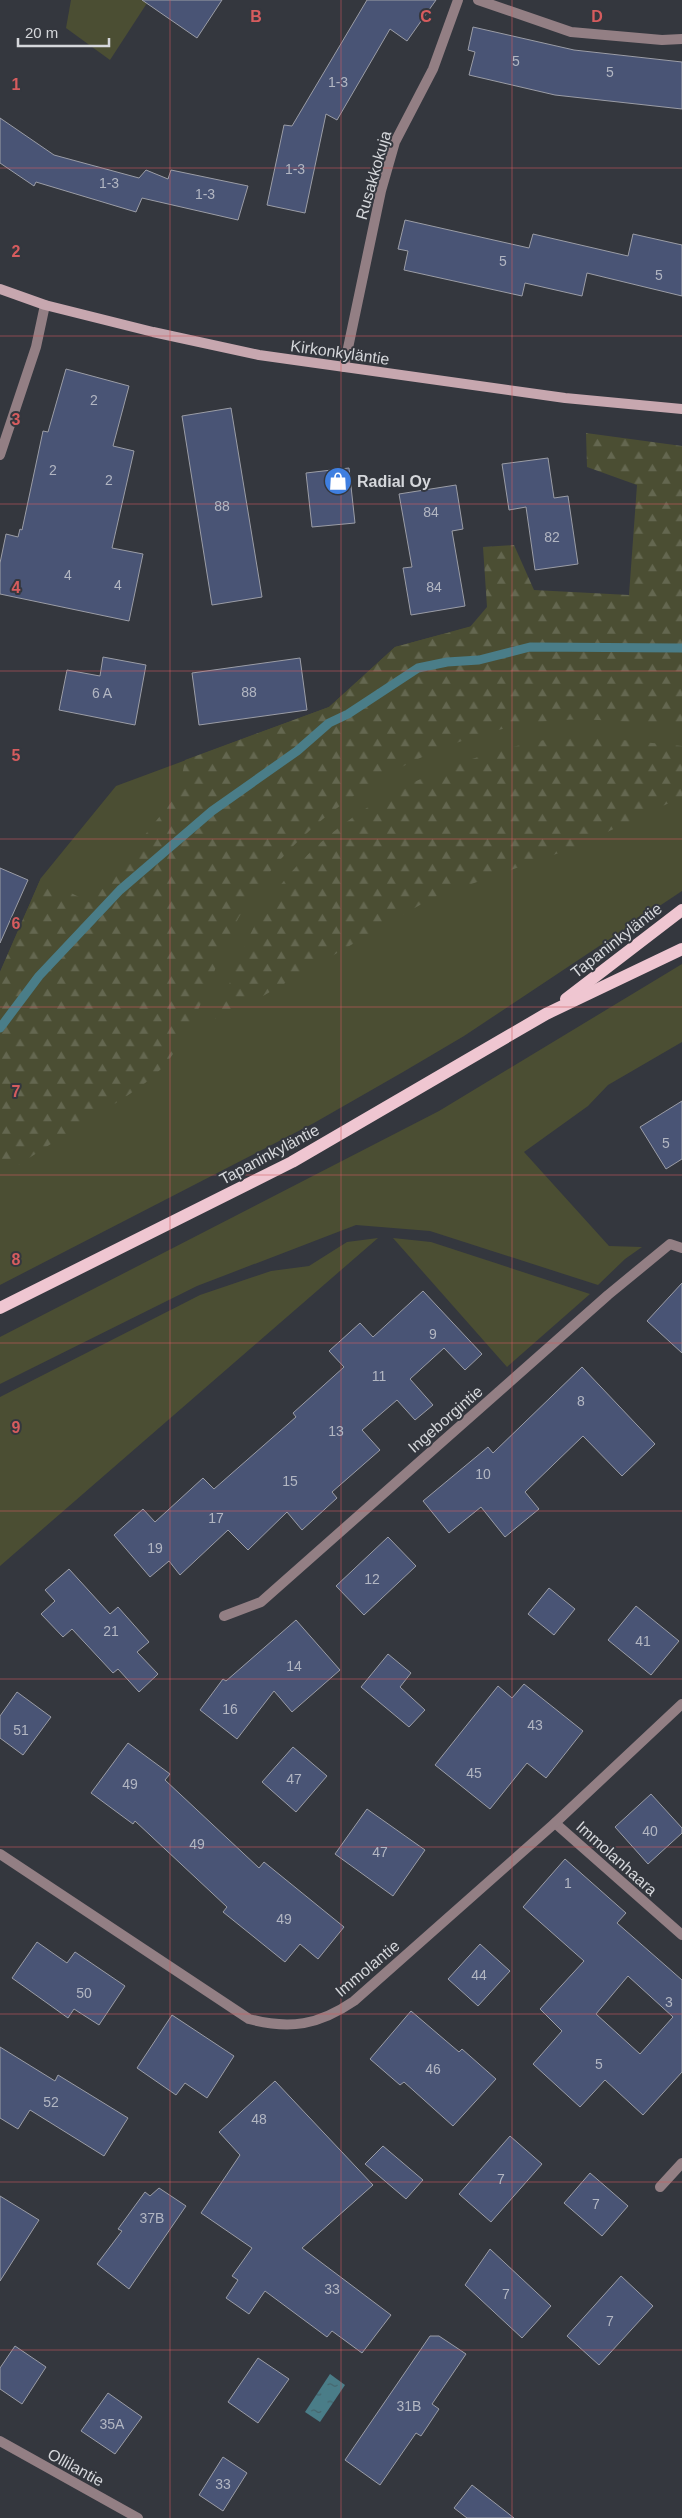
<svg xmlns="http://www.w3.org/2000/svg" width="682" height="2518" viewBox="0 0 682 2518" font-family="Helvetica,sans-serif">
  <defs>
    <pattern id="forest-firs" width="22" height="20" patternUnits="userSpaceOnUse" patternTransform="scale(1.25)"><rect width="22" height="20" fill="#4b4e33"/><path d="M5 1l3.5 6h-7zM16 11l3.5 6h-7z" fill="#646750"/></pattern>
    <pattern id="water-ripples" width="26" height="14" patternUnits="userSpaceOnUse" patternTransform="scale(1.25)"><rect width="26" height="14" fill="#4a7d88"/><path d="M2 4q2-2 4 0t4 0M15 11q2-2 4 0t4 0" fill="none" stroke="#46656c"/></pattern>
  </defs>
  <rect width="100%" height="100%" fill="#34373e"/>
  <!-- green -->
  <g fill="#4b4e33">
    <path d="M71,0H149L110,60L66,28Z"/>
    <path d="M682,455V891L464,1036L403,1072L314,1123L0,1285V972L41,878L116,786L329,707L395,647L490,621L653,625Z"/>
    <path d="M682,964V1042L608,1085L588,1106L524,1152L609,1246L642,1247L625,1259L598,1285L430,1231L356,1225L197,1286L0,1384V1337L439,1111Z"/>
    <path d="M378,1238L0,1566V1397L200,1295L271,1271L309,1266L347,1242Z"/>
    <path d="M393,1238L431,1242L590,1294L507,1367Z"/>
  </g>
  <!-- forest -->
  <g fill="url(#forest-firs)">
    <path d="M586,433L682,446V727C643,724 602,718 563,720C445,726 309,804 246,905C214,956 203,1023 161,1069C145,1086 117,1102 97,1115C64,1135 32,1156 0,1177V972L41,878L91,903L179,792L185,760L329,707L395,647L470,627L487,607L483,547L514,545L534,590L629,595L637,485L587,467Z"/>
    <path d="M559,737L603,738L682,746V797L573,848L432,898L263,996L215,1019C232,980 246,934 271,898C337,804 449,757 559,737Z"/>
  </g>
  <!-- water -->
  <path fill="url(#water-ripples)" d="M330,2374L345,2385L320,2422L305,2412Z"/>
  <g fill="none" stroke-linecap="round" stroke-linejoin="round">
    <!-- stream -->
    <path stroke="#4a7d88" stroke-width="9" d="M0,1028L39,976L120,890L212,811L297,751L329,723L348,714L418,668L447,662L479,660L530,647L682,648"/>
  </g>
  <!-- building -->
  <g fill="#495475" stroke="#9b9da6" fill-rule="evenodd">
    <path d="M142,0H222L197,38Z"/>
    <path d="M367,0H436L407,41L390,29L337,120L326,114L305,213L267,205L284,125L292,126Z"/>
    <path d="M473,27L574,50L682,62V109L555,95L469,75L475,52L468,50Z"/>
    <path d="M0,118L54,155L139,178L146,170L168,179L171,170L248,186L238,220L142,198L136,212L36,182L34,186L0,163Z"/>
    <path d="M405,220L529,248L533,234L628,256L633,234L682,245V296L587,273L582,296L525,283L522,296L404,270L408,251L398,249Z"/>
    <path d="M66,369L129,386L113,446L134,451L112,548L143,554L129,621L0,594V563L6,534L18,537L20,529L22,530L43,431L48,432Z"/>
    <path d="M231,408L262,597L212,605L182,416Z"/>
    <path d="M548,458L554,498L568,496L578,564L535,570L526,507L509,510L502,464Z"/>
    <path d="M349,468L355,523L312,527L306,473Z"/>
    <path d="M456,485L463,529L452,531L465,606L411,615L403,568L412,567L399,494Z"/>
    <path d="M103,657L146,665L135,725L59,710L67,670L100,676Z"/>
    <path d="M300,658L307,710L199,725L192,673Z"/>
    <path d="M0,868L28,880L0,943Z"/>
    <path d="M682,1101V1159L666,1169L640,1127Z"/>
    <path d="M682,1283V1353L647,1321Z"/>
    <path d="M423,1291L482,1354L465,1370L444,1348L410,1379L433,1405L415,1420L397,1400L362,1430L380,1450L332,1492L337,1498L302,1530L287,1512L248,1550L228,1530L180,1575L169,1561L150,1577L114,1535L143,1509L155,1522L203,1478L214,1489L296,1417L293,1413L344,1367L329,1351L360,1323L373,1337Z"/>
    <path d="M582,1367L655,1444L622,1476L583,1436L525,1492L539,1509L505,1537L481,1507L449,1533L423,1501L488,1447L493,1453Z"/>
    <path d="M388,1537L416,1566L364,1615L336,1586Z"/>
    <path d="M69,1569L110,1614L118,1607L149,1642L137,1652L158,1674L139,1692L118,1669L113,1673L72,1629L63,1637L41,1614L55,1601L45,1590Z"/>
    <path d="M549,1588L575,1609L554,1635L528,1614Z"/>
    <path d="M636,1606L679,1641L651,1675L608,1640Z"/>
    <path d="M296,1620L340,1670L292,1712L274,1691L237,1739L200,1710L223,1679L226,1681Z"/>
    <path d="M388,1654L411,1673L400,1687L425,1710L409,1727L361,1687Z"/>
    <path d="M524,1684L583,1731L546,1778L527,1763L490,1809L435,1765L498,1686L512,1698Z"/>
    <path d="M17,1692L51,1717L23,1755L0,1738V1716Z"/>
    <path d="M128,1743L170,1774L165,1780L259,1868L264,1862L344,1927L318,1959L300,1944L285,1962L223,1912L227,1907L135,1821L133,1824L91,1793Z"/>
    <path d="M293,1747L327,1776L296,1812L262,1782Z"/>
    <path d="M651,1794L682,1828V1833L648,1864L615,1827Z"/>
    <path d="M367,1809L425,1850L393,1896L335,1854Z"/>
    <path d="M565,1859L626,1913L617,1923L682,1980V2072L643,2115L605,2080L580,2107L533,2064L562,2031L540,2009L584,1961L523,1907ZM628,1976L673,2017L640,2054L596,2014Z"/>
    <path d="M37,1942L67,1963L75,1952L125,1986L99,2025L74,2009L68,2018L12,1978Z"/>
    <path d="M480,1944L510,1971L478,2006L448,1979Z"/>
    <path d="M411,2011L459,2052L462,2049L496,2079L453,2126L404,2082L400,2085L370,2059Z"/>
    <path d="M172,2015L234,2056L207,2098L185,2083L176,2095L137,2068Z"/>
    <path d="M0,2047L55,2081L58,2075L128,2118L104,2156L30,2110L18,2129L0,2118Z"/>
    <path d="M275,2081L373,2185L302,2248L391,2315L362,2353L332,2331L327,2337L265,2291L249,2314L226,2298L238,2280L232,2276L252,2248L201,2213L240,2155L219,2132Z"/>
    <path d="M510,2136L542,2164L491,2222L459,2194Z"/>
    <path d="M383,2146L423,2180L406,2199L365,2164Z"/>
    <path d="M590,2173L628,2206L602,2236L564,2203Z"/>
    <path d="M159,2188L186,2206L129,2289L97,2264L122,2231L118,2229L145,2192L150,2196Z"/>
    <path d="M0,2196L39,2220L0,2281Z"/>
    <path d="M490,2249L551,2306L522,2338L465,2285Z"/>
    <path d="M621,2276L653,2306L599,2365L567,2336Z"/>
    <path d="M430,2336H439L466,2354L432,2404L439,2409L421,2436L416,2433L380,2485L345,2460Z"/>
    <path d="M15,2346L46,2367L22,2404L0,2389V2368Z"/>
    <path d="M258,2358L289,2379L258,2423L228,2402Z"/>
    <path d="M108,2393L142,2417L115,2454L81,2431Z"/>
    <path d="M223,2457L247,2473L223,2511L199,2495Z"/>
    <path d="M472,2485L514,2518H467L454,2508Z"/>
  </g>
  <g fill="none" stroke-linecap="round" stroke-linejoin="round">
    <!-- street -->
    <g stroke="#937f84" stroke-width="10">
      <path d="M478,0L571,32L662,40L682,39"/>
      <path d="M344,367L381,191L395,142L433,69L458,0"/>
      <path d="M0,455L36,347L45,305"/>
      <path d="M224,1616L261,1602L608,1295L670,1244L682,1248"/>
      <path d="M555,1823L682,1935"/>
      <path d="M0,1854L249,2019C290,2030 319,2025 354,2001L555,1823L682,1704"/>
      <path d="M660,2187L682,2163"/>
      <path d="M0,2441L138,2518"/>
    </g>
    <!-- secondary -->
    <path stroke="#c7a7af" stroke-width="10" d="M0,289L45,305L153,332L259,355L565,398L682,409"/>
    <!-- primary -->
    <g stroke="#efc6d1" stroke-width="12">
      <path d="M566,999L682,910"/>
      <path d="M0,1308L292,1162L546,1014L682,949"/>
    </g>
  </g>
  <!-- grid -->
  <path fill="none" stroke="#d65c5e" stroke-width="1" stroke-opacity="0.55" d="M170,0V2518M341,0V2518M512,0V2518M0,168H682M0,336H682M0,504H682M0,671H682M0,839H682M0,1007H682M0,1175H682M0,1343H682M0,1511H682M0,1679H682M0,1847H682M0,2014H682M0,2182H682M0,2350H682"/>
  <!-- icons -->
  <defs>
    <g id="shop-disc" transform="scale(1.4375)"><circle r="9.5" fill="#3f7fe0" stroke="#34373e"/><path d="M-5-2.5h2.3a2.7 3.5 0 0 1 5.4 0H5L5.5 6h-11ZM-1.5-2.5h3a1.5 2.3 0 0 0-3 0Z" fill="#fff"/></g>
  </defs>
  <g fill-rule="evenodd">
    <use href="#shop-disc" x="338" y="481"/>
  </g>
  <g text-anchor="middle" stroke-width="4" stroke-linejoin="round" paint-order="stroke">
    <!-- number labels -->
    <g font-size="14" fill="#b2b6c2">
      <text x="516" y="66">5</text>
      <text x="610" y="77">5</text>
      <text x="338" y="87">1-3</text>
      <text x="295" y="174">1-3</text>
      <text x="109" y="188">1-3</text>
      <text x="205" y="199">1-3</text>
      <text x="503" y="266">5</text>
      <text x="659" y="280">5</text>
      <text x="94" y="405">2</text>
      <text x="53" y="475">2</text>
      <text x="109" y="485">2</text>
      <text x="222" y="511">88</text>
      <text x="431" y="517">84</text>
      <text x="552" y="542">82</text>
      <text x="68" y="580">4</text>
      <text x="118" y="590">4</text>
      <text x="434" y="592">84</text>
      <text x="249" y="697">88</text>
      <text x="102" y="698">6 A</text>
      <text x="666" y="1148">5</text>
      <text x="433" y="1339">9</text>
      <text x="379" y="1381">11</text>
      <text x="581" y="1406">8</text>
      <text x="336" y="1436">13</text>
      <text x="483" y="1479">10</text>
      <text x="290" y="1486">15</text>
      <text x="216" y="1523">17</text>
      <text x="155" y="1553">19</text>
      <text x="372" y="1584">12</text>
      <text x="111" y="1636">21</text>
      <text x="643" y="1646">41</text>
      <text x="294" y="1671">14</text>
      <text x="230" y="1714">16</text>
      <text x="535" y="1730">43</text>
      <text x="21" y="1735">51</text>
      <text x="474" y="1778">45</text>
      <text x="294" y="1784">47</text>
      <text x="130" y="1789">49</text>
      <text x="650" y="1836">40</text>
      <text x="197" y="1849">49</text>
      <text x="380" y="1857">47</text>
      <text x="568" y="1888">1</text>
      <text x="284" y="1924">49</text>
      <text x="479" y="1980">44</text>
      <text x="84" y="1998">50</text>
      <text x="669" y="2007">3</text>
      <text x="599" y="2069">5</text>
      <text x="433" y="2074">46</text>
      <text x="51" y="2107">52</text>
      <text x="259" y="2124">48</text>
      <text x="501" y="2184">7</text>
      <text x="596" y="2209">7</text>
      <text x="152" y="2223">37B</text>
      <text x="332" y="2294">33</text>
      <text x="506" y="2299">7</text>
      <text x="610" y="2326">7</text>
      <text x="409" y="2411">31B</text>
      <text x="112" y="2429">35A</text>
      <text x="223" y="2489">33</text>
    </g>
    <!-- street labels -->
    <g font-size="16" fill="#d5d7db" stroke="#34373e">
      <text transform="translate(373 175) rotate(-74)" y="6">Rusakkokuja</text>
      <text transform="translate(340 352) rotate(8)" y="6">Kirkonkyläntie</text>
      <text transform="translate(616 940) rotate(-38)" y="6">Tapaninkyläntie</text>
      <text transform="translate(269 1154) rotate(-28)" y="6">Tapaninkyläntie</text>
      <text transform="translate(445 1419) rotate(-41)" y="6">Ingeborgintie</text>
      <text transform="translate(617 1858) rotate(42)" y="6">Immolanhaara</text>
      <text transform="translate(367 1968) rotate(-40)" y="6">Immolantie</text>
      <text transform="translate(76 2467) rotate(29)" y="6">Ollilantie</text>
    </g>
    <!-- poi labels -->
    <g font-size="16" font-weight="bold" fill="#d5d7db" stroke="#34373e" text-anchor="start">
      <text x="357" y="487">Radial Oy</text>
    </g>
  </g>
  <g font-size="16" text-anchor="middle" font-weight="bold" fill="#d65c5e" stroke="#34373e" stroke-width="4" stroke-linejoin="round" paint-order="stroke">
    <text x="256" y="22">B</text>
    <text x="426" y="22">C</text>
    <text x="597" y="22">D</text>
    <text x="16" y="90">1</text>
    <text x="16" y="257">2</text>
    <text x="16" y="425">3</text>
    <text x="16" y="593">4</text>
    <text x="16" y="761">5</text>
    <text x="16" y="929">6</text>
    <text x="16" y="1097">7</text>
    <text x="16" y="1265">8</text>
    <text x="16" y="1433">9</text>
  </g>
  <!-- scale -->
  <path d="M18 38v8h91v-8" fill="none" stroke="#d5d7db" stroke-width="2.5"/>
  <text x="25" y="38" font-size="15" fill="#d5d7db" stroke="#34373e" stroke-width="4" paint-order="stroke">20 m</text>
</svg>
